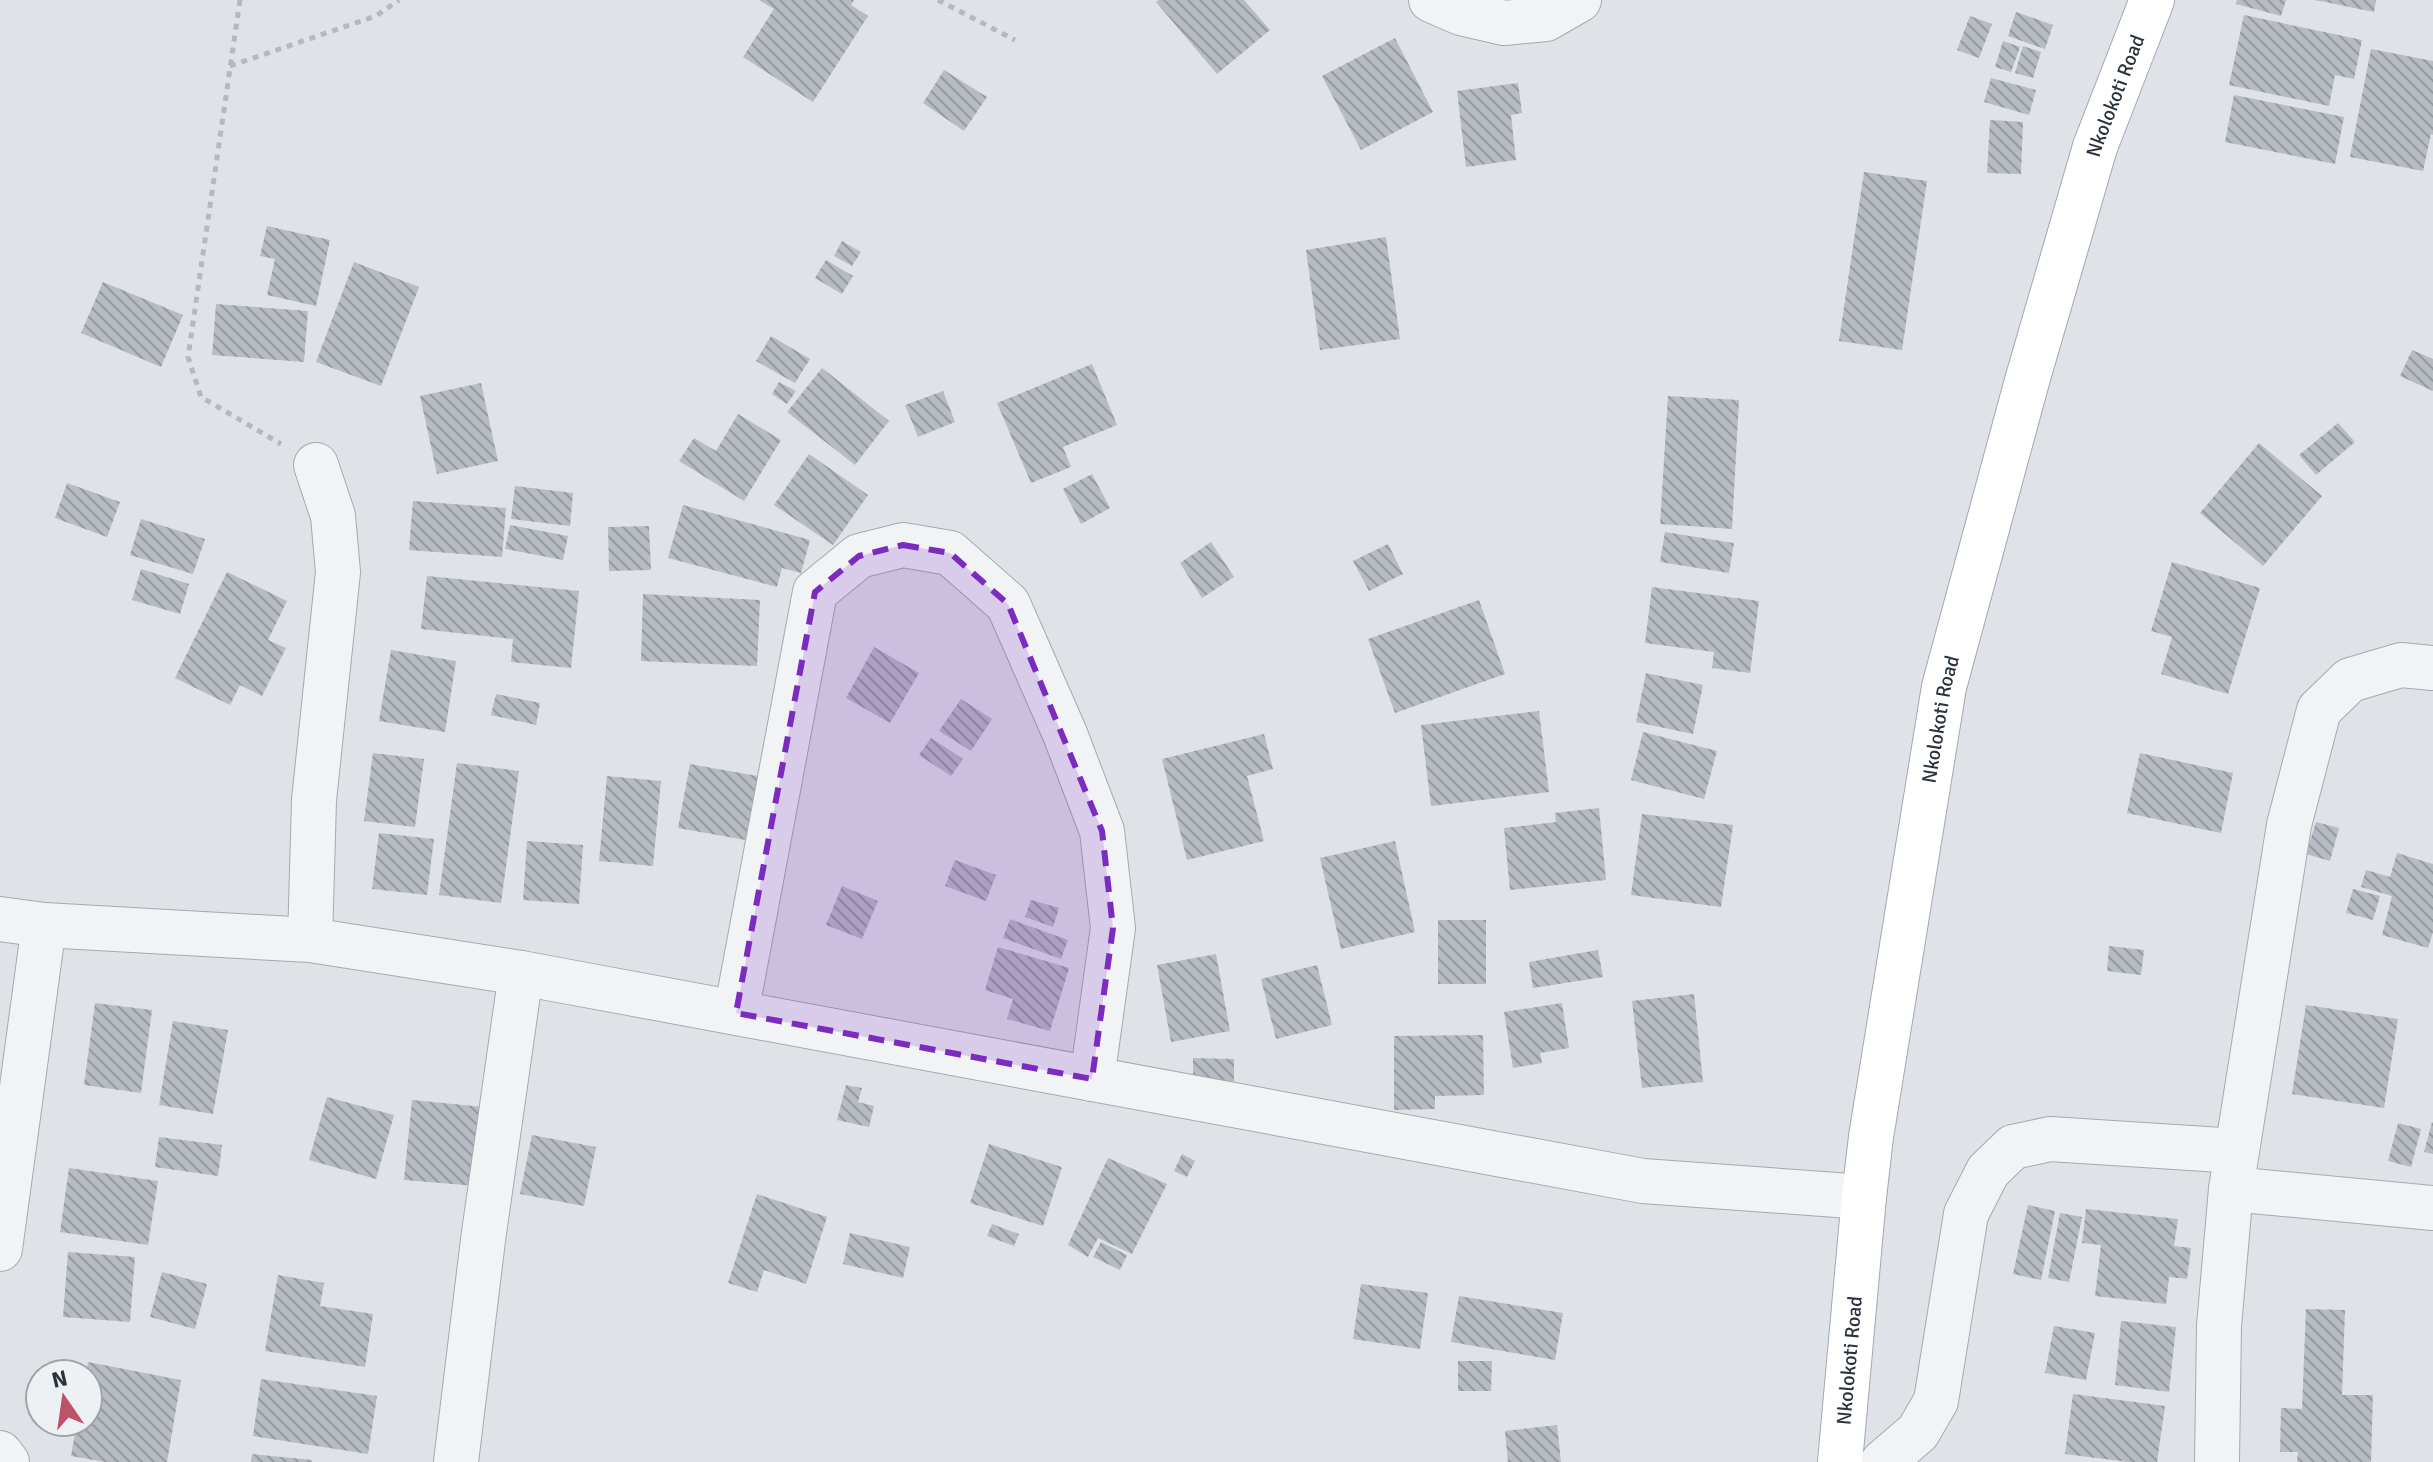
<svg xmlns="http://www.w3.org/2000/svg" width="2433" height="1462" viewBox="0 0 2433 1462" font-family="Signika,sans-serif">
  <defs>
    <pattern id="building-back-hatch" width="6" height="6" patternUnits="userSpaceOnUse" patternTransform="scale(2)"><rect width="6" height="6" fill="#b7bcc3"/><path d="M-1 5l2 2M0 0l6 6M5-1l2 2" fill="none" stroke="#9599a0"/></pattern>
  </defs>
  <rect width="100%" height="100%" fill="#dfe3e7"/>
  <!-- building -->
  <g fill="url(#building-back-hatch)">
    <path d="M759,0H854L851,5L868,16L813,102L743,57L774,9Z"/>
    <path d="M1159,0H1244L1270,30L1217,74L1156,2Z"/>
    <path d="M2237,0H2286L2281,16L2236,4Z"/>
    <path d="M2315,0H2376L2374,12Z"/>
    <path d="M2016,12L2053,25L2045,49L2008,36Z"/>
    <path d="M2244,15L2362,40L2354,79L2335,75L2329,106L2229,85Z"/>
    <path d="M1970,16L1992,24L1979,58L1957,50Z"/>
    <path d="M1395,38L1433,112L1361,150L1322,76Z"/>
    <path d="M2003,41L2020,47L2011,72L1995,67Z"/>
    <path d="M2023,46L2041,52L2033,78L2015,73Z"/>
    <path d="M2371,49L2433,61V135L2431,134L2423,171L2350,157Z"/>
    <path d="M944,70L987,97L964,131L923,103Z"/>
    <path d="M1991,78L2036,90L2029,115L1984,102Z"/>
    <path d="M1518,83L1522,113L1511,115L1516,160L1466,167L1457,91Z"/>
    <path d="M2234,95L2344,117L2335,164L2225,142Z"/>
    <path d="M1990,120L2023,122L2021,174L1987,173Z"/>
    <path d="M1864,172L1927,181L1902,350L1839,341Z"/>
    <path d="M267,226L330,240L316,306L267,295L275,259L260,256Z"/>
    <path d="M1386,237L1400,339L1320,350L1306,250Z"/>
    <path d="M842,241L861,252L852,266L834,256Z"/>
    <path d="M826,260L853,276L842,294L815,278Z"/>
    <path d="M354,262L419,287L381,386L316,362Z"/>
    <path d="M103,282L183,315L161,367L81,333Z"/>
    <path d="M216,304L308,311L304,362L212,355Z"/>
    <path d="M771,336L810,359L795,383L756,361Z"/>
    <path d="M2412,350L2433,359V391L2400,376Z"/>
    <path d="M1092,364L1117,425L1063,447L1071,467L1031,483L997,403Z"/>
    <path d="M822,368L889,421L855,465L787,412Z"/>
    <path d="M779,382L796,391L787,404L772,394Z"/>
    <path d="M481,383L498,461L437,474L420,396Z"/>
    <path d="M943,391L955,422L918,437L905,405Z"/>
    <path d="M1668,396L1739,400L1732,529L1660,524Z"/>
    <path d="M738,414L781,440L744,501L679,461L694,438L716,451Z"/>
    <path d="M2338,423L2355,442L2316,475L2299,455Z"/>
    <path d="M2259,443L2322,496L2263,566L2200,513Z"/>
    <path d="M809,454L868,495L833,545L774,505Z"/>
    <path d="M1092,474L1110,508L1081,524L1063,489Z"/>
    <path d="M67,483L120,502L107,537L55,518Z"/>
    <path d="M515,486L573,493L570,526L511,519Z"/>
    <path d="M413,501L506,508L502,557L409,550Z"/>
    <path d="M683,505L810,540L801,573L782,568L777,587L668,558Z"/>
    <path d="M141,519L205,539L193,574L130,555Z"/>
    <path d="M510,525L568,536L563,560L505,549Z"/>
    <path d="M649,526L651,570L609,571L608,527Z"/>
    <path d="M1665,532L1734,543L1729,573L1660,562Z"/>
    <path d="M1211,542L1234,577L1202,598L1180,563Z"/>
    <path d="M1388,544L1403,574L1369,591L1353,561Z"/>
    <path d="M2172,562L2260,588L2228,694L2161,674L2172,637L2151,631Z"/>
    <path d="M141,569L189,584L180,614L132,600Z"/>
    <path d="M227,572L287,601L268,640L286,648L262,696L240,685L230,705L175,678Z"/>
    <path d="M427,576L579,591L571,668L511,662L513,639L421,629Z"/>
    <path d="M1652,587L1759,601L1750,673L1712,668L1714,652L1645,643Z"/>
    <path d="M643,594L760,600L757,666L641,661Z"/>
    <path d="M1479,600L1505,674L1395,713L1368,639Z"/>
    <path d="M874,647L919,673L890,723L846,698Z"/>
    <path d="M391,650L456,661L445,732L379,721Z"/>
    <path d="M1646,673L1703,685L1693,734L1636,722Z"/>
    <path d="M496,694L540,703L536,725L491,715Z"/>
    <path d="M961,699L992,719L971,751L939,731Z"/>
    <path d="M1539,711L1549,792L1431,806L1421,725Z"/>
    <path d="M1643,732L1717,751L1704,799L1631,780Z"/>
    <path d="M1264,734L1273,769L1247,776L1264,841L1187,860L1162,759Z"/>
    <path d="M931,738L963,759L951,776L919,755Z"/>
    <path d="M373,753L424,759L415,827L364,821Z"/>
    <path d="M2140,753L2233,773L2221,833L2127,813Z"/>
    <path d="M457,763L519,771L501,903L439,895Z"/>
    <path d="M690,764L763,777L751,841L678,828Z"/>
    <path d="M607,776L661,781L653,866L599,861Z"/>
    <path d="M1599,808L1606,880L1510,890L1504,828L1556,822L1555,813Z"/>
    <path d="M1642,814L1733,825L1721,907L1631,895Z"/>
    <path d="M2316,822L2339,828L2330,861L2306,854Z"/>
    <path d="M379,833L434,839L427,895L372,889Z"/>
    <path d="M527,841L583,845L579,904L523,900Z"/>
    <path d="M1395,841L1415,932L1341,949L1320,858Z"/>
    <path d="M2397,853L2433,864V932L2428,948L2382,935L2392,896L2361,887L2366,870L2390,877Z"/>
    <path d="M955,860L996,875L986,901L945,886Z"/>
    <path d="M842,886L878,901L862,939L826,925Z"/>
    <path d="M2353,889L2380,896L2373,920L2346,913Z"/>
    <path d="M1031,900L1059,908L1053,927L1025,917Z"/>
    <path d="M1010,919L1068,940L1061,959L1003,938Z"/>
    <rect x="1438" y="920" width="48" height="64"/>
    <path d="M2109,946L2144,950L2141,975L2107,971Z"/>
    <path d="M998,947L1069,968L1050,1031L1007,1019L1013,999L985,990Z"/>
    <path d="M1598,950L1603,977L1533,988L1529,962Z"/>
    <path d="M1216,954L1230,1031L1171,1042L1157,965Z"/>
    <path d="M1317,965L1332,1025L1276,1039L1261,979Z"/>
    <path d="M1694,994L1703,1082L1642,1088L1632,1001Z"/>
    <path d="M95,1003L152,1010L141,1093L84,1085Z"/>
    <path d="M1562,1003L1569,1048L1540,1053L1542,1063L1513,1068L1504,1012Z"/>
    <path d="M2306,1005L2398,1019L2384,1108L2292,1094Z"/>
    <path d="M173,1021L228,1030L213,1114L159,1105Z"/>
    <path d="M1483,1035L1484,1095L1435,1096V1109L1394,1110V1036Z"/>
    <path d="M1193,1058L1234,1059V1086L1193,1085Z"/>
    <path d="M846,1085L862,1088L858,1102L874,1106L869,1127L837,1120Z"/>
    <path d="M327,1097L394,1115L376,1179L309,1160Z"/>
    <path d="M412,1100L484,1107L476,1186L404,1180Z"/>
    <path d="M2432,1122L2433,1123V1154L2424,1152Z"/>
    <path d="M2398,1123L2421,1129L2411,1167L2388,1161Z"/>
    <path d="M532,1135L596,1147L584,1206L520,1194Z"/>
    <path d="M159,1137L222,1145L218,1176L155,1167Z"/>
    <path d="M989,1144L1062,1167L1043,1226L970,1203Z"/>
    <path d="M1182,1154L1195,1161L1187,1177L1174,1171Z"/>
    <path d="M1108,1158L1167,1184L1132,1254L1098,1238L1088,1257L1068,1245Z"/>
    <path d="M69,1168L158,1181L148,1245L60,1232Z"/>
    <path d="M757,1194L827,1217L806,1284L764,1270L757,1292L728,1283Z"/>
    <path d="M2028,1205L2055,1211L2041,1280L2013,1274Z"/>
    <path d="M2086,1209L2178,1219L2174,1246L2191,1248L2187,1279L2169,1277L2166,1304L2095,1296L2101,1245L2082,1243Z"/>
    <path d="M2060,1213L2082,1217L2069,1282L2048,1278Z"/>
    <path d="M992,1224L1019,1234L1014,1246L987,1236Z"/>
    <path d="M850,1233L910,1247L903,1278L843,1264Z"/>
    <path d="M1101,1242L1127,1255L1120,1270L1093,1257Z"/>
    <path d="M68,1252L135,1257L130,1322L63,1317Z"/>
    <path d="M162,1272L207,1284L195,1329L150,1317Z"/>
    <path d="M278,1275L324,1283L320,1306L373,1314L365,1367L265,1351Z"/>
    <path d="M1361,1284L1428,1293L1420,1349L1353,1339Z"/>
    <path d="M1459,1296L1563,1313L1555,1360L1451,1342Z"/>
    <path d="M2306,1309L2345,1310L2342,1395H2373L2371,1462H2297L2298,1452H2280L2281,1408L2302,1409Z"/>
    <path d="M2121,1321L2176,1327L2169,1392L2115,1385Z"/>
    <path d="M2054,1326L2095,1333L2086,1380L2045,1373Z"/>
    <path d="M1458,1361H1492L1491,1391H1458Z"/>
    <path d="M88,1362L181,1380L167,1462H105L71,1456L77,1422H88V1374H86Z"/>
    <path d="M261,1379L377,1396L368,1454L253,1436Z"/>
    <path d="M2073,1394L2165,1406L2157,1462H2128L2065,1454Z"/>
    <path d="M1557,1425L1561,1462H1508L1505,1431Z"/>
    <path d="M252,1454L312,1460V1462H251Z"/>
  </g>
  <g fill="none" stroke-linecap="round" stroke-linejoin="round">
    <!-- minor casing -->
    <g stroke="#a5aab0" stroke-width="46">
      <g id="minor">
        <path d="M1431,0L1461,13L1504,23L1546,19L1579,0"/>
        <path d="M0,919L44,925L310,940L521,973L1643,1181L1864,1197"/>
        <path d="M310,940L314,800L338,572L333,516L316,465"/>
        <path d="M736,1013L815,592L859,556L903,545L950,553L1008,604L1065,734L1102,831L1113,928L1092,1079"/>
        <path d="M2231,1189L2433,1208"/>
        <path d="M0,1249L44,925"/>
        <path d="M0,1453L7,1462"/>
        <path d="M456,1462L483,1240L521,973"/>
        <path d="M1883,1462L1918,1432L1936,1401L1966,1214L1988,1171L2013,1147L2050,1139L2237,1151"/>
        <path d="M2217,1462L2219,1326L2231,1189L2289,825L2319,710L2350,680L2401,665L2433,668"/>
      </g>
    </g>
    <!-- major casing -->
    <g stroke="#a0a8b1" stroke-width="46">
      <g id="major">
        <path id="s1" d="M1840,1462L1864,1197L1871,1137L1944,687L2027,381L2095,147L2152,0"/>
      </g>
    </g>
    <!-- path -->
    <g stroke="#b5b9be" stroke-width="5" stroke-dasharray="6 6" stroke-linecap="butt">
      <path d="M240,0L188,357L201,397L281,444"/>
      <path d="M938,0L1015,40"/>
      <path d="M230,66L376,16L399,0"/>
    </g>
    <!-- minor -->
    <use href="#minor" stroke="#f1f3f5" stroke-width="44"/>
    <!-- major -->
    <use href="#major" stroke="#fff" stroke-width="44"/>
  </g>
  <!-- marked area -->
  <path fill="#7b2cbf" fill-opacity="0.2" stroke="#7b2cbf" stroke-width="6" stroke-dasharray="16 10" stroke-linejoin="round" d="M903,545L950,553L1008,604L1102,831L1113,928L1092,1079L736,1013L815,592L859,556Z"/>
  <g text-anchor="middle" stroke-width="6" stroke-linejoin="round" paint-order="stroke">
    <!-- street labels -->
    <g font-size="20" fill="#2a323c" stroke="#eef1f4">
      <text dy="7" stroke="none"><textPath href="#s1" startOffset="1398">Nkolokoti Road</textPath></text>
      <text dy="7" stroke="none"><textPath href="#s1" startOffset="750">Nkolokoti Road</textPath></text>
      <text dy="7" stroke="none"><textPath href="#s1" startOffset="102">Nkolokoti Road</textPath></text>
    </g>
  </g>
  <!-- north arrow -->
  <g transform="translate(64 1398) rotate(347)"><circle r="38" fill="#eef1f4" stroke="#a0a5aa" stroke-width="2"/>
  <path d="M0-6L14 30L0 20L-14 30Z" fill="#bf516b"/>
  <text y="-12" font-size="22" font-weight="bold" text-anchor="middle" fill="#2a323c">N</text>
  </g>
</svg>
